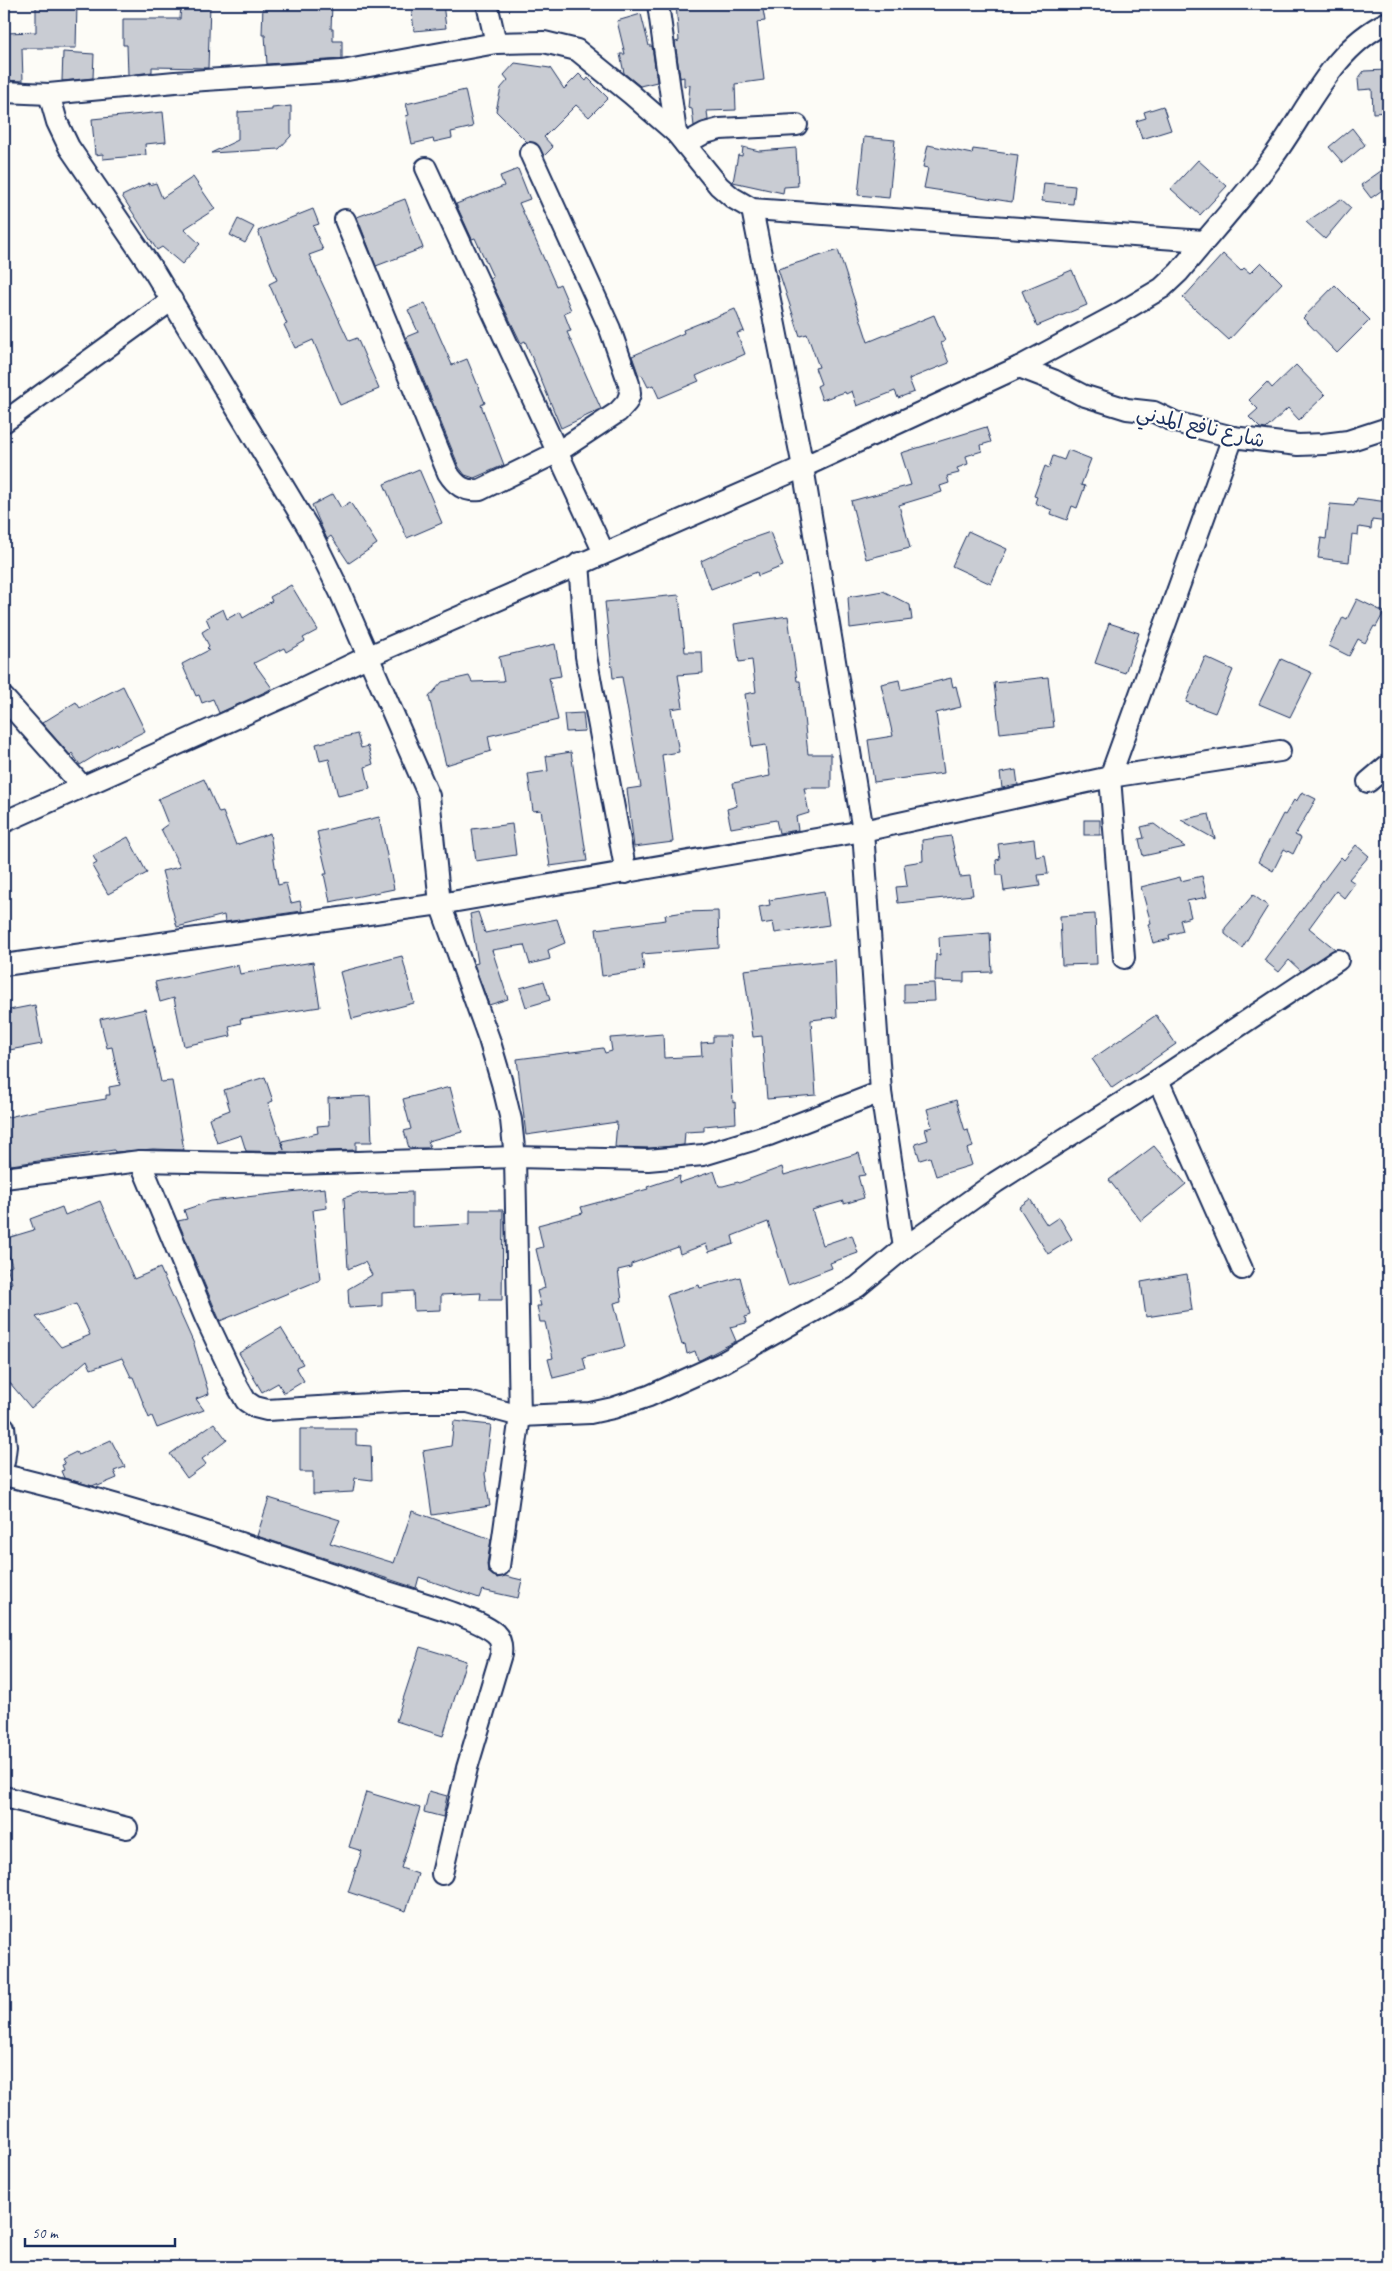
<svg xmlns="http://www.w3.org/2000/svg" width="1392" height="2271" viewBox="0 0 1392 2271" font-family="Caveat,'Playpen Sans Arabic',sans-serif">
  <rect width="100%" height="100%" fill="#fdfcf7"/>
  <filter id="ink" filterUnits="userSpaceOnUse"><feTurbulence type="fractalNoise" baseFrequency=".02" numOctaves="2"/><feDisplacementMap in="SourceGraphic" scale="10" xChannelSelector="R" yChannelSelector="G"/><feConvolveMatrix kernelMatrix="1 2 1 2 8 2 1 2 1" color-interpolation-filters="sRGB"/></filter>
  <g filter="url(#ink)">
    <!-- building -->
    <g fill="#c9ccd3" stroke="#1b2f5e" fill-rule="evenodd">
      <path d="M36,4H77L76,48H22L23,81L4,80V33L36,32Z"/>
      <path d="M181,4H210L208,68L152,67V72L128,75L127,45H123V19H180Z"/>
      <path d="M263,4H332L331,29H333V41H342V59L267,64L265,35H262Z"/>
      <path d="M411,4H443L446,28L414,31Z"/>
      <path d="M676,4H762L765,21L757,22L764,80L735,84L736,110L707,111L708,120L694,126L692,109L688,108L690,85L684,86V77L680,78L675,42L679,41Z"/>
      <path d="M641,14L649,46H652L657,82L640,86L624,73L620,54H625L617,21Z"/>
      <path d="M63,52L94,54L93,78L62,81Z"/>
      <path d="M515,63L550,68L564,89L579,74L586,81L588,78L608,98L589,117L576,105L544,137L553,147L544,156L537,144L527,142L496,111L501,88L508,80L504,75Z"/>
      <path d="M1388,70V112L1373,113L1372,89L1359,90L1358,79L1364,71Z"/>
      <path d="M465,90L473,127L451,132L452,138L434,142L433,139L412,144L406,116L409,115L406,104Z"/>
      <path d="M291,106V136L279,149L211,153L238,140V112L272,110V108Z"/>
      <path d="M1163,106L1171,130L1142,139L1136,121L1146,118L1144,112Z"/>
      <path d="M163,112L166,142L145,144L146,155L103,159V154L95,155L92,119Z"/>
      <path d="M1352,128L1365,145L1343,163L1329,147Z"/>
      <path d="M864,137L895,140L889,198L858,195Z"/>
      <path d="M928,145L972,154L973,149L1018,155L1012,202L924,188L928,168L923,167Z"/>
      <path d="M743,147L759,151L796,148L798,186L784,187L783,193L733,182L738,155L742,156Z"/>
      <path d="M1198,160L1227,186L1200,215L1171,189Z"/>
      <path d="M1388,166V186L1371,198L1361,185Z"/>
      <path d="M518,169L530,199L519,203L556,286L560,284L571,310L564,313L571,331L567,332L601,409L561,428L525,341L521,343L490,279L493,277L475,238L472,239L456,204L504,186L500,176Z"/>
      <path d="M193,177L215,209L184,229L200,244L182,264L162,247L157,250L122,196L149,183V185L156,183L162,198Z"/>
      <path d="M1044,183L1075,186L1073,204L1042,201Z"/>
      <path d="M405,199L423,248L376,266L357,217Z"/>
      <path d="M1341,199L1351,208L1325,239L1306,222Z"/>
      <path d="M313,209L319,224L313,226L323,250L309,255L349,341L357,338L379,389L340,405L313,340L295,348L284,325L287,324L269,284L277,280L258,231Z"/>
      <path d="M238,219L254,227L245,243L230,235Z"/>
      <path d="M838,250L868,342L934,315L945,341L941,343L949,363L909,379L914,392L898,398L895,391L857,406L852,391L846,394L845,392L822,400L817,386L821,384L815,368L819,367L807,334L800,336L778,269Z"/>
      <path d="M1223,254L1241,271L1244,268L1250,273L1261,262L1282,283L1229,340L1183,298Z"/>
      <path d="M1072,270L1087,305L1037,326L1022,291Z"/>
      <path d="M1335,285L1370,320L1337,353L1303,318Z"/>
      <path d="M425,303L452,365L467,359L485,403L481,405L504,465L474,478L465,475L459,467L406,337L418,332L408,310Z"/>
      <path d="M735,309L744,331L737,333L745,354L696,376L699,381L659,398L653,385L648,387L642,375L639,376L632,356L684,333L683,330Z"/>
      <path d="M1296,365L1325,395L1299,420L1288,408L1266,429L1260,428L1249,417L1258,409L1249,400L1267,382L1272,388Z"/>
      <path d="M986,427L991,442L981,445L982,451L966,456L968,464L957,468L959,473L947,476L949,483L940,486L942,492L899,505L910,548L866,559L851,501L911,485L901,453Z"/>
      <path d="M1068,450L1091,459L1081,485L1085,486L1077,508L1072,506L1067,520L1051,514L1052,510L1035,503L1037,497L1034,496L1045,466L1049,468L1053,456L1064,460Z"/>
      <path d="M419,469L442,523L407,538L384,484Z"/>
      <path d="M333,494L341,508L350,502L377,544L349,563L331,536L327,539L312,505Z"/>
      <path d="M1357,498L1388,502V522L1372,520L1371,529L1359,527L1358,535L1352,534L1349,562L1318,558L1321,538L1326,539L1330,504L1354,506Z"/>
      <path d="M968,531L1007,549L991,584L952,566Z"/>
      <path d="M770,532L783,566L758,576L757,572L711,589L701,561L744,541Z"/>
      <path d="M291,585L318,630L303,638L305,641L286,652L284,648L254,663L272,688L267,691L219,713L213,699L202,703L199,695L196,696L182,664L209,650L207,648L209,646L202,632L210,627L206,618L223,609L227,619L240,612L243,618L272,601L270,597Z"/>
      <path d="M883,591L910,605L912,620L850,628L848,597Z"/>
      <path d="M679,595L685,652H702L703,673L678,675L683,707L671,709L679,752L662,755L673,842L634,847L627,789L641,787L622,677L613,678L605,602Z"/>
      <path d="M1357,599L1384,612L1376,627L1374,626L1365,643L1358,639L1349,656L1329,646L1343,617L1347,619Z"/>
      <path d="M788,616L797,681H800L808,754H831V788H804L809,813L796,817L798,830L779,833L776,820L731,828L727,809L737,806L733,783L770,776L766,745L752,747L745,694L756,692L752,660L739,662L734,624Z"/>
      <path d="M1109,623L1139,633L1125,673L1095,663Z"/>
      <path d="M555,644L561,676L549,678L558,720L488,736L491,751L446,765L429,697L442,682L469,676L472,682L504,681L499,657Z"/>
      <path d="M1205,657L1233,670L1215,713L1186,702Z"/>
      <path d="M1281,659L1312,673L1290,717L1259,704Z"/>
      <path d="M1048,677L1054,727L1000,733L994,683Z"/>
      <path d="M951,678L953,687L956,686L961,707L936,713L944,773L874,782L868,740L893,736L881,684L899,680L901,690Z"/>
      <path d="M123,686L145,731L117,745L116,743L80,765L72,753L70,755L42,723L76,702L80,708Z"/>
      <path d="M583,713L585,731L566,732L564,714Z"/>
      <path d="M357,734L361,748L368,746L373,764L365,767L370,789L338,796L329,759L320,761L316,744Z"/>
      <path d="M571,752L587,861L550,866L541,810L533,811L528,774L548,771L546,756Z"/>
      <path d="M1016,770L1018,785L1002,788L1000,773Z"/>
      <path d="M204,779L219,813L223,812L236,845L270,833L278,885L286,883L291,903L300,901L302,911L225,922L224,915L177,927L162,871L180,867L161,829L168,824L158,799Z"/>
      <path d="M1302,792L1316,799L1295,835L1301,838L1293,854L1284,849L1273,871L1258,862L1283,814L1285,815L1294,800L1296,802Z"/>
      <path d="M1209,814L1215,839L1181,820Z"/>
      <path d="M379,817L394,889L330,902L324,874H327L317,832Z"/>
      <rect x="1084" y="820" width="16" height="15"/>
      <path d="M512,824L516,855L476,861L472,829Z"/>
      <path d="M1154,824L1185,847L1143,856L1139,839L1144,838L1141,827Z"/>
      <path d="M951,836L960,877L970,876L973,895L898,903L896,887L907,886L904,864L923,861L922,840Z"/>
      <path d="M128,837L147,873L108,894L92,866L97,863L93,856Z"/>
      <path d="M1034,839L1036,857L1045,855L1048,874L1038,875L1040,886L1004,891L1002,875H997L996,860L1000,859L998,844Z"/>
      <path d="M1356,845L1369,856L1349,879L1355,883L1344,898L1336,891L1309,928L1335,949L1301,971L1289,960L1279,972L1264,960L1341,857L1344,860Z"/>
      <path d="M1202,876L1207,897L1187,901L1191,917L1180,920L1183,931L1169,935L1170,939L1153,943L1148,924L1151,923L1141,887L1180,877L1181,881Z"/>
      <path d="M824,891L829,925L775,933L773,922L762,924L759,907L770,905L769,900Z"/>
      <path d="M1253,895L1268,906L1242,948L1225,934V928Z"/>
      <path d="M718,911L719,948L642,954L644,970L602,976L596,929L666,920L665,915L685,912Z"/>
      <path d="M478,912L485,933L557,919L565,943L548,950L550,959L530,964L524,945L492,950L508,999L489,1005L474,964L478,963L470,914Z"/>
      <path d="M1095,914L1097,964L1062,965L1060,916Z"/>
      <path d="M990,933L992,972L964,973V982L935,981L936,954L940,955L939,937Z"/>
      <path d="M402,956L414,1003L352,1019L340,972Z"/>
      <path d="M835,960L837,1017L811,1020L816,1095L767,1099L762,1036L753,1037L744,970Z"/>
      <path d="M313,962L320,1007L240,1019L241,1023L229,1026L231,1036L184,1046L174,998L160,1002L155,982L238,965L240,974Z"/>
      <path d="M544,981L550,1000L526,1007L520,988Z"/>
      <path d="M934,983L935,1001L904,1002V984Z"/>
      <path d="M35,1005L42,1044L4,1051V1011Z"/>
      <path d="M145,1009L161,1082L172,1081L184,1150L153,1149L115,1152L114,1150L11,1165L4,1134V1118L39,1110L106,1099V1095H110L109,1087L120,1085L112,1047L107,1048L100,1019Z"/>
      <path d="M1156,1015L1176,1044L1112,1088L1092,1059Z"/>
      <path d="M663,1034L664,1058L702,1056L701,1043L713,1042V1036H730L733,1103L735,1102L736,1123L704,1126V1131L685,1132L684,1145L651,1148L615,1147L617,1122L526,1135L517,1059L603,1048L605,1053L612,1051L610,1038Z"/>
      <path d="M265,1077L273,1101L268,1103L284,1150L282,1141L318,1133L317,1126L329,1125L328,1098L370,1096L372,1142H356V1150L294,1152L246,1151L241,1135L217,1143L209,1118L230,1110L224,1090Z"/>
      <path d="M450,1087L462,1132L428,1141L430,1148H409L404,1131L411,1129L403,1099Z"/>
      <path d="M956,1100L965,1131L968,1130L973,1147L967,1149L972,1165L936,1176L930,1157L920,1160L915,1144L928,1140L925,1129L932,1127L927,1109Z"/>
      <path d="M1154,1146L1186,1184L1141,1221L1109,1180Z"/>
      <path d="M859,1153L865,1175L858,1176L864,1198L844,1204V1201L812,1210L823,1245L852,1235L858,1253L830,1263L832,1268L788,1285L768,1222L732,1236L734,1244L709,1252L706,1244L680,1254L678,1247L631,1264V1267L618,1270L622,1301L614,1303L625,1347L583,1357L586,1370L553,1378L548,1359L553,1358L545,1322H540L537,1306H541L537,1291L545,1288L536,1249L543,1247L538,1225L583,1213L581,1207L648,1189L647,1187L680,1176L679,1183L714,1171L719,1186H723L738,1182L739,1183L782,1167L784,1175Z"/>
      <path d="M325,1188L327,1208L313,1210L320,1280L220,1321L178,1221L187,1219L184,1210L211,1201Z"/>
      <path d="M360,1192L361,1194L412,1192V1227L470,1224V1210H503L502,1300H480L481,1293L441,1295V1310L414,1311L413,1291L382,1293V1306L349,1308L348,1289L372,1275L365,1262L348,1269L344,1198Z"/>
      <path d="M1030,1199L1047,1225L1059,1217L1072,1239L1048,1254L1019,1207Z"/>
      <path d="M100,1201L134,1279L160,1268L194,1344L209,1394L196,1399L204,1410L157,1428L152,1416L149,1418L133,1377H131L122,1358L91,1369L87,1360L31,1408L4,1376V1286L12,1283L7,1268L12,1266L4,1239L34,1230L30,1219L62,1207L65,1215ZM76,1304L90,1335L61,1347L36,1317Z"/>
      <path d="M1187,1274L1192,1310L1146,1317L1141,1282Z"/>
      <path d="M740,1277L750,1315L745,1317L746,1323L730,1327L736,1341L700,1360H698L695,1351L687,1354L685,1344L682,1345L667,1295L699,1285L700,1288Z"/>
      <path d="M281,1328L303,1364L296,1367L304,1381L284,1393L278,1383L262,1392L239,1353Z"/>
      <path d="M454,1421L491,1425L485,1474L490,1506L432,1515L423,1451L451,1446Z"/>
      <path d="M214,1423L227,1440L202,1459L206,1464L187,1478L170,1454Z"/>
      <path d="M300,1429H356V1445L371,1446L372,1480L355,1478L353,1492L313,1494V1472H300Z"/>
      <path d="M111,1440L125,1467L114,1471L117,1478L98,1486L97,1484L92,1486L64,1478L61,1471L64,1470L62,1465L65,1464L62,1459L76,1452L78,1455Z"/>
      <path d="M269,1498L340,1520L330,1543L394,1563L412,1511L491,1539L487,1564L488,1572L497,1578L505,1576L522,1580L518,1598L482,1590L479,1598L419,1577L416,1588L257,1536Z"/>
      <path d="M420,1647L466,1661L443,1736L396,1721Z"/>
      <path d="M429,1791L447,1796L443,1817L424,1812Z"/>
      <path d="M366,1792L420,1808L401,1868L418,1874L406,1911L348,1892L362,1851L349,1847Z"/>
    </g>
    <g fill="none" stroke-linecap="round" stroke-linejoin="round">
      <!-- minor casing -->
      <g stroke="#1b2f5e" stroke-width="24">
        <g id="minor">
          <path d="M487,4L496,43L544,42L577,50L631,94L676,133L719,186L733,198L752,209L1204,241"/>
          <path d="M658,4L676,133"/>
          <path d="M4,92L49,94L175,82L342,71L496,43"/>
          <path d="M49,94L57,122L69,147L155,273L309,529L340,592L429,796L440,904L489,1039L502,1083L511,1120L515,1157L520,1416L499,1566"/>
          <path d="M685,144L705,133L720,129L797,125"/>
          <path d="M426,168L604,553"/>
          <path d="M345,220L448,473C456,486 465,492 480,490L556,453L618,412L627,402L630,394L629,384L610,329L530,153"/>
          <path d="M1019,367L1053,380L1082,395L1127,409L1154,412L1175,422L1233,437L1298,445L1324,444L1348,441L1388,428"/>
          <path d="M4,422L172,300"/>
          <path d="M579,563L586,656L626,873"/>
          <path d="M4,698L82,786"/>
          <path d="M1368,782L1388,765"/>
          <path d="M4,822L290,694L367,657L803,467L1019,367L1118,314L1162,288L1179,272C1210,234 1243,198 1271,160C1307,112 1332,48 1388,22"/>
          <path d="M1124,958L1110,777L1233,437"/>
          <path d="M4,965L440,904L863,831L1110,777L1280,751"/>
          <path d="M1158,1080L1242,1269"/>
          <path d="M140,1161L205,1317L238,1387L246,1401L255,1407L267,1410L405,1402H468L520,1416L590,1413L613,1408L649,1396L722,1363L857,1287L904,1248L881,1092"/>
          <path d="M4,1178L140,1161L294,1164L515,1157L648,1160L703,1155L769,1135L881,1092L863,831L803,467L752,209"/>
          <path d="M904,1248L996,1182L1158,1080L1338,960"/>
          <path d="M4,1427L6,1446L4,1462"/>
          <path d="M4,1475C130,1505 254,1547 378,1589C408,1599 472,1615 495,1633C501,1639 502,1646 501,1654L467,1768L442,1874"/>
          <path d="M4,1797L127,1828"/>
        </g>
      </g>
      <!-- minor -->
      <use href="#minor" stroke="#fdfcf7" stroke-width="20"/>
    </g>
  </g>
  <g text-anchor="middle" stroke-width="4.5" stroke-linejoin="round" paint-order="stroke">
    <!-- street labels -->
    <g font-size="20" fill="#1b2f5e" stroke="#fdfcf7">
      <text transform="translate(1201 426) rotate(13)" y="7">شارع نافع المدني</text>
    </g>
  </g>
  <!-- margin -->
  <rect width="1392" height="2271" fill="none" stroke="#fdfcf7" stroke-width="20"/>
  <rect x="10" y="10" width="1372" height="2251" fill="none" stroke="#1b2f5e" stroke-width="2" filter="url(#ink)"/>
  <!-- scale -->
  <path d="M25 2238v8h150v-8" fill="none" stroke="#1b2f5e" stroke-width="2.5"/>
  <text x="32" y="2238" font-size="15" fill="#1b2f5e" stroke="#fdfcf7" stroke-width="4" paint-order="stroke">50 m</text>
</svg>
